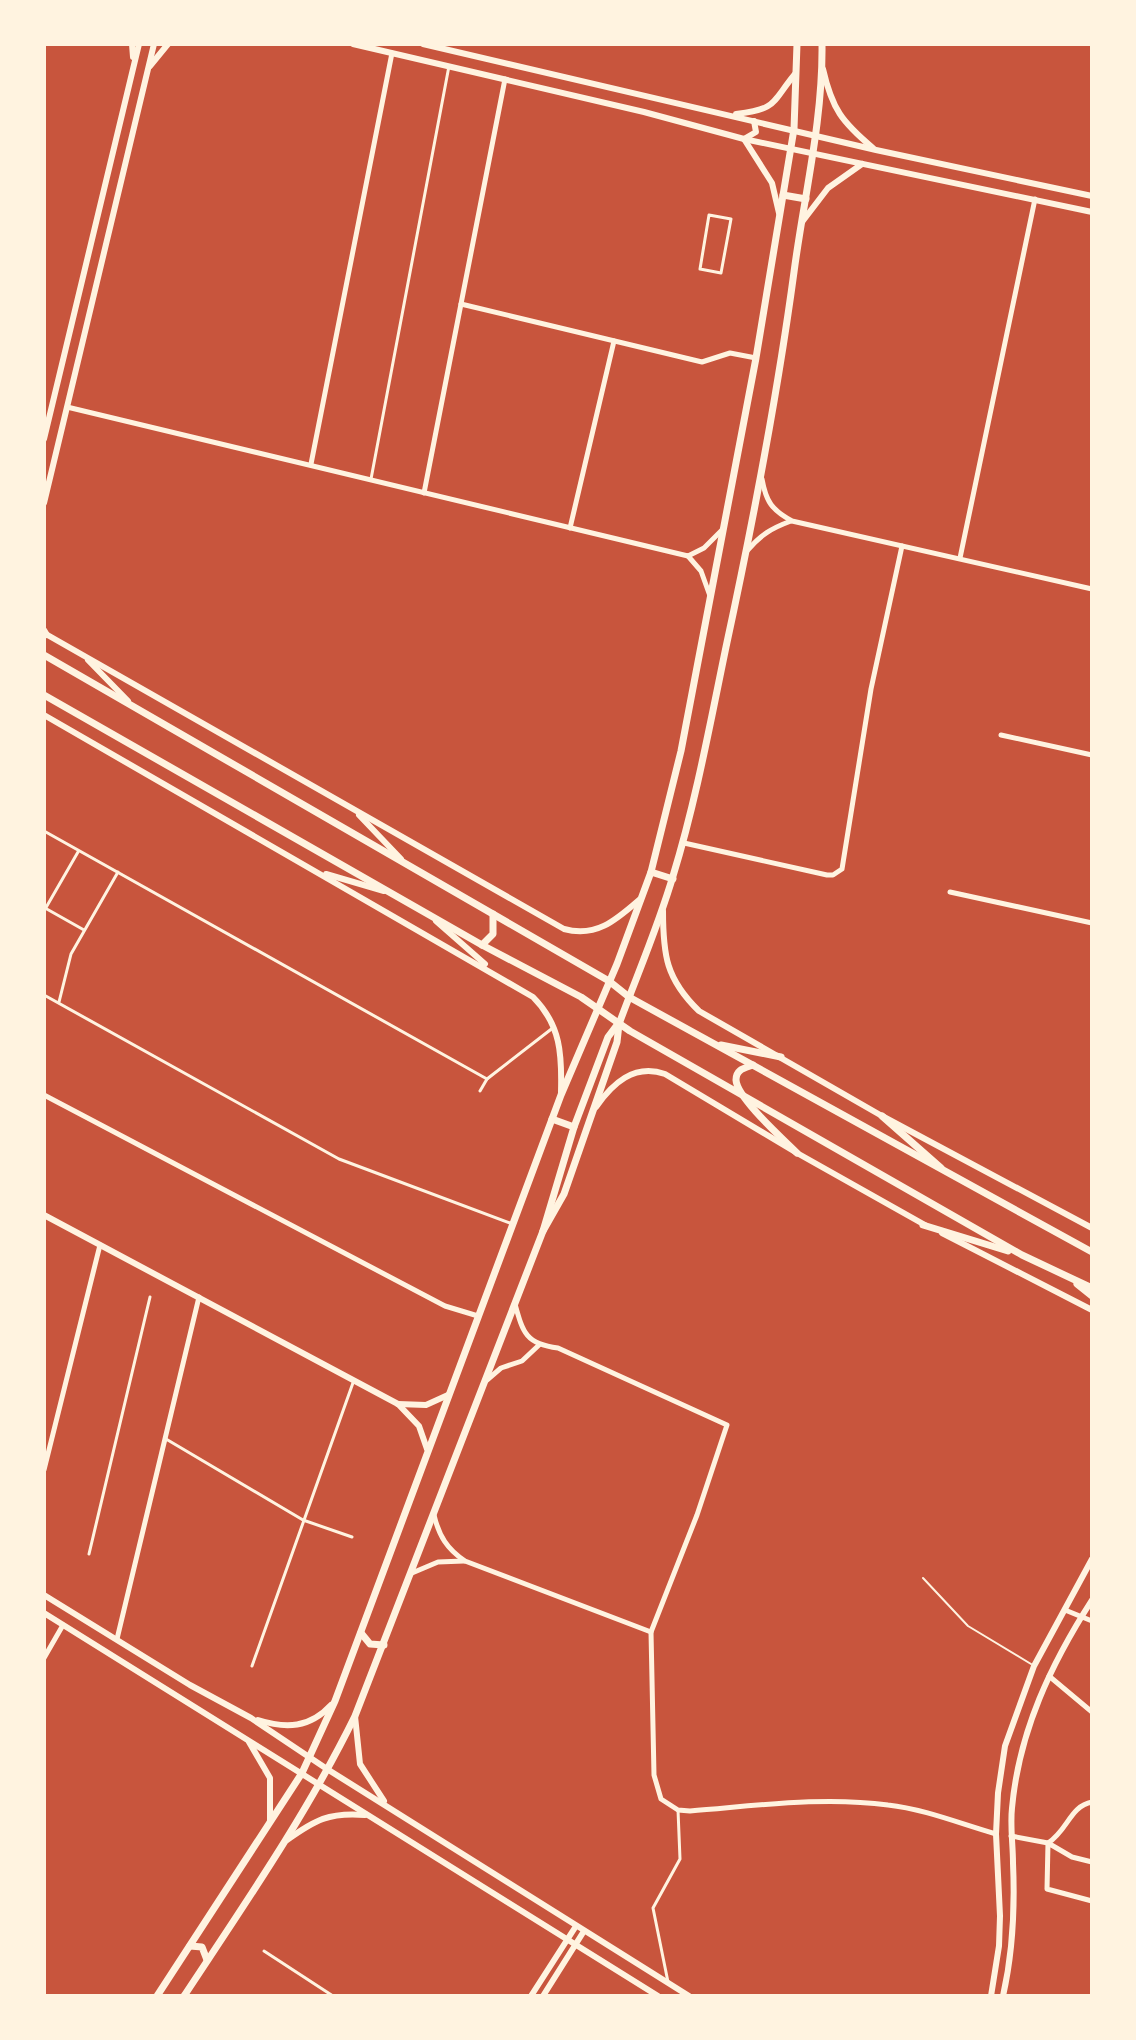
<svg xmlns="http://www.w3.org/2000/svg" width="1136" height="2040" viewBox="0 0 1136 2040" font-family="Helvetica,sans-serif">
  <rect width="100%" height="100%" fill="#c8553d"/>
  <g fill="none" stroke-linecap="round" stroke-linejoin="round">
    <!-- stream -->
    <path stroke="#8f3625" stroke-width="2" d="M1091,179H1092"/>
    <!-- service -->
    <path stroke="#fff3e0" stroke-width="2" d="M923,1578L968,1626L1031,1664"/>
    <!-- pedestrian -->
    <g stroke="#fff3e0" stroke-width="3">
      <path d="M709,215L731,219L721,273L700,269Z"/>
      <path d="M371,479L449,66"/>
      <path d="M44,831L487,1079L554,1027"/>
      <path d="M45,908L84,930"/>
      <path d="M44,911L78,852"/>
      <path d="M44,995L339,1159L510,1223"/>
      <path d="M59,1002L71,954L118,872"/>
      <path d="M480,1091L487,1079"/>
      <path d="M166,1439L303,1520L352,1537"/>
      <path d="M89,1554L150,1297"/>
      <path d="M252,1666L354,1380"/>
      <path d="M264,1951L333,1996"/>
      <path d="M668,1982L653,1908L680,1859L678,1810"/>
    </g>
    <!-- minor -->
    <g stroke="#fff3e0" stroke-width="5">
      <path d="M461,304L702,362L730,353L756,358"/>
      <path d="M67,407L688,556"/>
      <path d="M311,464L392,53"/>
      <path d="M762,479C766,502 772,510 792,521L1092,589"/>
      <path d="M424,493L505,79"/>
      <path d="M570,528L614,341"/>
      <path d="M747,551C760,535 772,528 791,521"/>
      <path d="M688,556L701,571L710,596"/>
      <path d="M688,556L704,548L721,531"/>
      <path d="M960,558L1035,199"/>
      <path d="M1001,735L1092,755"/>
      <path d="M684,843L827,875H833L842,869L871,689L902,546"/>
      <path d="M950,892L1092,923"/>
      <path d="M44,1095L445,1306L478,1316"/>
      <path d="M515,1304C523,1333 526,1344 558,1348L727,1425L697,1515L651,1632L654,1775L661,1799L678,1810L690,1811C755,1806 822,1796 888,1805C924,1809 961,1824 996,1834"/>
      <path d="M487,1380L501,1368L522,1361L539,1345"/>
      <path d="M44,1470L100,1245"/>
      <path d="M434,1515C439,1536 447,1549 465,1561L651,1632"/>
      <path d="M412,1573L438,1562L464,1561"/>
      <path d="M1065,1610L1092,1621"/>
      <path d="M117,1639L199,1297"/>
      <path d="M44,1658L63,1625"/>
      <path d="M1049,1676L1092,1712"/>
      <path d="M1011,1836L1048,1843C1068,1830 1070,1806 1092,1802"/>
      <path d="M1092,1862L1072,1857L1048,1843L1047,1889L1092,1901"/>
    </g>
    <!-- tertiary -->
    <g stroke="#fff3e0" stroke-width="6">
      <path d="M44,633L564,929C596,938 616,920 639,900"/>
      <path d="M88,660L128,701"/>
      <path d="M44,715L533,997C561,1025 562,1055 561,1092"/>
      <path d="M359,815L401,859"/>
      <path d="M326,874L384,891"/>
      <path d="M663,911C663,955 666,979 699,1011L882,1116L1092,1228"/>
      <path d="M436,921L485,964"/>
      <path d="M596,1107C612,1084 634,1063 665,1074L797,1153L925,1225"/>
      <path d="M44,1215L398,1404L419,1426L427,1449"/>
      <path d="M942,1233L1092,1310"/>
      <path d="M398,1404L426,1405L448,1395"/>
      <path d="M531,1996L576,1926"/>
      <path d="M543,1996L584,1931"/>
    </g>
    <!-- secondary -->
    <g stroke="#fff3e0" stroke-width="6">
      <path d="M132,44L133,57"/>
      <path d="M353,44L644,112L744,139L1092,212"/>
      <path d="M423,44L876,150L1092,196"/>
      <path d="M150,66L168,44"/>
      <path d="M823,69C832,109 842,122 873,148"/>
      <path d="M736,114C778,109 771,103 795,74"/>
      <path d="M744,139L772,183L779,213"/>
      <path d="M744,139L756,132L754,121"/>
      <path d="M802,222L828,188L862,164"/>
      <path d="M44,439L139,44"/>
      <path d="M44,503L154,44"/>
      <path d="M44,630L47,635"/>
      <path d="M44,1595L190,1685L251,1718L327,1769L689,1996"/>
      <path d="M44,1613L658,1996"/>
      <path d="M355,1716L360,1764L384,1801"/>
      <path d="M258,1720C286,1729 310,1728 331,1705"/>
      <path d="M249,1742L270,1778V1821"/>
      <path d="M287,1840C315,1820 329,1812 365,1815"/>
      <path d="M991,1996L999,1946L1000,1916L996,1834L998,1793L1005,1746L1034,1666L1092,1559"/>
      <path d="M1003,1996C1013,1952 1015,1908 1013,1863C1013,1845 1010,1826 1012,1808C1019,1731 1051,1664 1092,1600"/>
    </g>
    <!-- primary -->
    <g stroke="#fff3e0" stroke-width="7">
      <path d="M783,195L806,199"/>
      <path d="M44,655L609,981L629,997L1092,1252"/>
      <path d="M44,695L482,945L581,997L630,1031L1022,1255L1092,1288"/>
      <path d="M651,872L673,879"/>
      <path d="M482,945L493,934V914"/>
      <path d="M721,1045L781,1057"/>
      <path d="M753,1065C745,1068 736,1069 736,1080C737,1098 783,1139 797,1153"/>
      <path d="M882,1116L941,1168"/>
      <path d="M552,1119L574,1127"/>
      <path d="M923,1225L1008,1251"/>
      <path d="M543,1231L564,1194L617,1042L619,1024C637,975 658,927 673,876C696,801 710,724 726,647C753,522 777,398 794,272C804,196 823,121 822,44"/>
      <path d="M1077,1284L1092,1296"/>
      <path d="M361,1633L370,1644L384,1645"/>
      <path d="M190,1946L202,1947L207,1960"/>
      <path d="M157,1996L302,1773L335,1701L561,1095L617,964L651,872L681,751L756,358L794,129L797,44"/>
      <path d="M184,1996C244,1905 307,1814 355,1716L543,1231L574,1127L608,1037L617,1025"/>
    </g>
  </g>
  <!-- border -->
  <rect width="1136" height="2040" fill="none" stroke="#fff3e0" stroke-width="92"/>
</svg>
